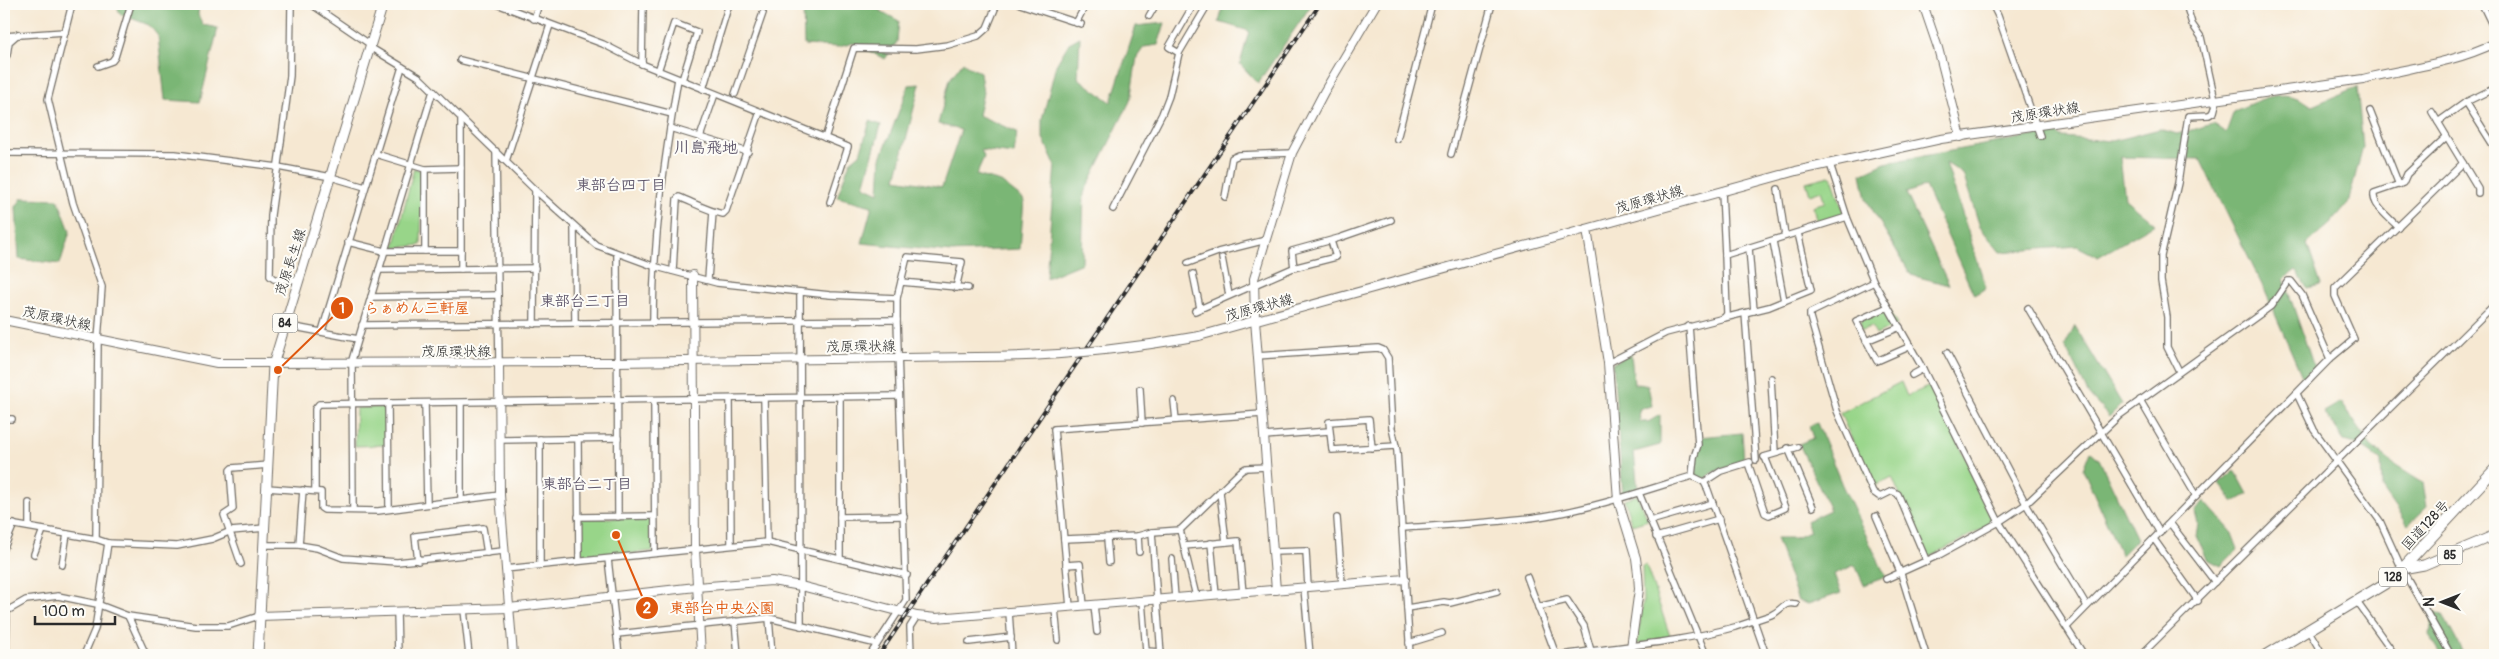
<svg xmlns="http://www.w3.org/2000/svg" width="2499" height="659" viewBox="0 0 2499 659" font-family="Pangolin,'Klee One',sans-serif">
  <rect width="100%" height="100%" fill="#fdfcf7"/>
  <filter id="ink" filterUnits="userSpaceOnUse"><feTurbulence type="fractalNoise" baseFrequency=".02" numOctaves="2"/><feDisplacementMap in="SourceGraphic" scale="10" xChannelSelector="R" yChannelSelector="G"/><feConvolveMatrix kernelMatrix="1 2 1 2 8 2 1 2 1" color-interpolation-filters="sRGB"/></filter>
  <filter id="wash" filterUnits="userSpaceOnUse"><feTurbulence type="fractalNoise" baseFrequency=".0096" numOctaves="4" result="noise"/><feDisplacementMap in="SourceGraphic" scale="20" xChannelSelector="R" yChannelSelector="G"/><feGaussianBlur stdDeviation="1.12" result="paint"/><feColorMatrix in="noise" values="0 0 0 0 0 0 0 0 0 0 0 0 0 0 0 0 0 1.4 0 .05"/><feComposite in="paint" operator="in"/></filter>
  <g filter="url(#wash)">
    <rect width="100%" height="100%" fill="#f6e8d2"/>
    <!-- green -->
    <g fill="#98d589" stroke="#62805a">
      <path d="M414,168L422,171L421,245L394,248Z"/>
      <path d="M1829,176L1832,178L1845,215L1844,217L1817,223L1813,206L1825,202L1821,191L1810,195L1806,182Z"/>
      <path d="M1885,309L1889,311L1897,325L1876,335L1872,326L1862,330L1860,321Z"/>
      <path d="M1901,382L1907,396L1930,386L1997,521L1927,558L1892,477L1873,487L1840,413Z"/>
      <path d="M384,407L387,445L355,446L356,408Z"/>
      <path d="M1637,495L1648,520L1632,525L1624,499Z"/>
      <path d="M580,518H653V551L580,559Z"/>
      <path d="M1646,565L1671,639L1637,644L1643,602L1642,566Z"/>
    </g>
    <!-- forest -->
    <g fill="#7ab675" stroke="#527050">
      <path d="M116,4H199L198,15L203,25L218,28L200,102L165,100L158,36L149,25L120,14Z"/>
      <path d="M790,4H878L877,9L899,21L897,42L885,59L853,43L839,47L804,45L803,6Z"/>
      <path d="M1224,4H1312L1258,83L1240,64L1249,31L1219,22Z"/>
      <path d="M1165,23L1158,45L1144,47L1137,57L1130,101L1084,193L1082,263L1046,278L1055,164L1042,136V120L1056,65L1069,43L1080,37L1078,78L1111,102L1136,26Z"/>
      <path d="M963,62L969,67L980,72L983,93L978,115L1017,132L1014,154L981,150L984,157L976,175L1001,182L1024,200L1020,249L951,252L862,243L872,206L837,197L850,162L860,154L870,121L881,125L864,186L879,193L881,158L909,85L920,84L896,179L942,187L961,130L938,124L950,79Z"/>
      <path d="M2357,87L2363,147L2348,203L2330,224L2307,244L2321,285L2307,288L2296,270L2284,279L2314,367L2304,381L2265,291L2200,159L2120,157L2125,199L2155,224L2098,257L2077,246L2000,252L1980,227L1963,174L1946,163L1986,288L1974,295L1925,186L1906,193L1949,285L1911,275L1866,199L1861,174L1885,163L2054,132L2062,137L2112,141L2160,129L2177,134L2213,124L2226,133L2234,111C2263,99 2283,85 2312,106Z"/>
      <path d="M22,198L58,199L70,231L60,264L19,259L16,207Z"/>
      <path d="M2075,326L2122,404L2109,417L2089,395L2065,346Z"/>
      <path d="M1631,354L1634,384L1648,385L1652,406L1639,409L1640,422H1648L1660,415V445L1634,452L1638,491L1623,496L1613,363Z"/>
      <path d="M2341,402L2371,446L2396,466L2423,483L2427,507L2408,525L2382,488L2381,461L2362,446L2344,441L2324,412Z"/>
      <path d="M1817,423L1842,485L1886,577L1864,585L1855,565L1834,574L1841,593L1808,604L1798,601L1776,538H1795L1810,532L1806,521L1830,510L1799,444L1813,438L1809,426Z"/>
      <path d="M1742,433L1744,461L1714,472L1703,480L1695,476L1699,437Z"/>
      <path d="M2090,451L2099,459L2137,539L2121,555L2083,469Z"/>
      <path d="M2235,470L2248,494L2234,502L2219,483Z"/>
      <path d="M2204,501L2231,531L2238,549L2221,566L2207,559L2196,535L2198,524L2195,512Z"/>
      <path d="M2432,611L2443,615L2464,655H2442L2429,635Z"/>
    </g>
  </g>
  <g filter="url(#ink)">
    <g fill="none" stroke-linecap="round" stroke-linejoin="round">
      <!-- street casing -->
      <g stroke="#726d65" stroke-width="8">
        <g id="street">
          <path d="M72,4L48,99L73,203L102,287L98,340L96,539"/>
          <path d="M291,4L290,76L271,215L270,276L274,279L299,280"/>
          <path d="M311,4L371,45L373,49L419,77L535,190L596,245L653,266L717,283L830,295L897,298"/>
          <path d="M497,4L603,44L642,64L848,147L830,202"/>
          <path d="M1020,4L1081,24"/>
          <path d="M1992,4L1998,16L2040,136"/>
          <path d="M2482,4L2495,31"/>
          <path d="M1149,16L1156,4"/>
          <path d="M534,19L539,4"/>
          <path d="M1076,23L1086,4"/>
          <path d="M4,36L65,32"/>
          <path d="M1179,53L1208,4"/>
          <path d="M7,55L9,42L18,34"/>
          <path d="M460,60L672,114"/>
          <path d="M642,64L643,4"/>
          <path d="M98,66L112,61L115,57L131,4"/>
          <path d="M658,71L674,23L697,32L682,80"/>
          <path d="M703,89L729,4"/>
          <path d="M735,94L763,13"/>
          <path d="M2466,102L2495,148"/>
          <path d="M2370,111L2399,185"/>
          <path d="M2432,112L2478,188V193"/>
          <path d="M2438,122L2466,102L2495,88"/>
          <path d="M670,128L748,152"/>
          <path d="M700,137L715,94"/>
          <path d="M825,138L854,48L916,49L948,45L978,36L987,28L997,4"/>
          <path d="M1397,139L1432,4"/>
          <path d="M496,151L499,363"/>
          <path d="M4,153L175,154L278,167L331,177L365,187"/>
          <path d="M376,154L425,169L461,168"/>
          <path d="M1451,154L1492,4"/>
          <path d="M506,161L550,25"/>
          <path d="M1830,164L1847,217L1874,282L1923,369L1999,522L2084,655"/>
          <path d="M425,169V251"/>
          <path d="M1778,189L1785,236"/>
          <path d="M1722,192L1725,255"/>
          <path d="M1225,197L1232,158L1239,155L1292,153"/>
          <path d="M1113,209L1162,114L1169,96L1179,53L1169,47L1194,4"/>
          <path d="M574,227L575,323"/>
          <path d="M2398,227C2390,218 2372,206 2374,193L2403,183L2407,174L2446,137"/>
          <path d="M1773,241L1784,301"/>
          <path d="M348,242L384,251H461"/>
          <path d="M1749,248L1754,311"/>
          <path d="M617,254L618,517"/>
          <path d="M1222,258L1229,295"/>
          <path d="M1188,263L1218,252L1266,240"/>
          <path d="M1294,268L1292,251L1339,238L1391,220"/>
          <path d="M461,269V119"/>
          <path d="M379,270L535,268"/>
          <path d="M673,271L677,199L679,197C694,203 708,211 723,214L726,211L760,112"/>
          <path d="M1193,274L1200,308"/>
          <path d="M708,279L713,212"/>
          <path d="M901,282L968,288"/>
          <path d="M1874,282L1810,313V317L1837,411L1873,492L1880,497L1892,491L1898,494L1927,562"/>
          <path d="M800,292L801,626"/>
          <path d="M371,297L498,295"/>
          <path d="M1888,307L1856,321L1877,361L1911,346"/>
          <path d="M2028,308L2160,533"/>
          <path d="M1195,311L1293,268L1336,257L1331,241"/>
          <path d="M1745,313L1756,460"/>
          <path d="M1724,318L1769,307L1811,290L1798,233"/>
          <path d="M653,323C653,237 664,162 678,79"/>
          <path d="M534,324L535,190"/>
          <path d="M284,325L358,339"/>
          <path d="M362,325L897,320"/>
          <path d="M1689,326L1698,445L1694,457L1692,476"/>
          <path d="M322,331L402,67"/>
          <path d="M1866,341L1900,327"/>
          <path d="M1947,353L2026,504L2087,606"/>
          <path d="M1257,356L1378,348L1383,350L1388,358L1392,428L1397,451L1410,655"/>
          <path d="M1608,363L1666,333L1724,318L1727,314L1725,255L1847,217"/>
          <path d="M2179,371L2167,347V317L2161,281V256L2178,183L2188,116L2209,115L2214,112L2216,104L2201,37L2192,24L2186,4"/>
          <path d="M1912,375L1923,369"/>
          <path d="M1771,378L1775,453"/>
          <path d="M1140,389L1142,423"/>
          <path d="M2297,394L2314,430L2380,521L2402,569L2451,655"/>
          <path d="M840,396V559"/>
          <path d="M764,398L767,542"/>
          <path d="M730,399L731,544"/>
          <path d="M654,400L655,553"/>
          <path d="M2140,400L2196,496"/>
          <path d="M1174,401L1176,420"/>
          <path d="M388,403L389,508"/>
          <path d="M425,403L427,504"/>
          <path d="M461,403V500"/>
          <path d="M4,419H12"/>
          <path d="M1264,436L1329,431"/>
          <path d="M540,439V565"/>
          <path d="M578,439L579,561"/>
          <path d="M499,440L618,438"/>
          <path d="M1372,448L1369,419L1329,422L1332,450L1396,446"/>
          <path d="M1788,448L1813,507"/>
          <path d="M1764,457L1798,447"/>
          <path d="M1748,463L1765,513L1769,515L1785,508L1765,457"/>
          <path d="M1704,482L1721,471L1750,462"/>
          <path d="M267,488L321,492V508L324,510L378,511L500,495"/>
          <path d="M315,491V409L319,404L899,396"/>
          <path d="M1220,492L1226,542"/>
          <path d="M1639,493L1706,655"/>
          <path d="M29,503V527"/>
          <path d="M353,510L352,360L433,91"/>
          <path d="M1876,516L1901,574L1926,655"/>
          <path d="M578,517L654,516"/>
          <path d="M840,517L904,516"/>
          <path d="M1337,518L1342,584"/>
          <path d="M1650,521L1713,503"/>
          <path d="M4,523L96,539L108,543L177,546L212,539L231,531L265,528"/>
          <path d="M2170,523L2215,582"/>
          <path d="M1402,528C1449,525 1497,523 1544,516C1594,508 1643,491 1692,476L1704,482L1708,490L1766,655"/>
          <path d="M1180,530L1196,596"/>
          <path d="M1152,532L1161,655"/>
          <path d="M1138,536L1139,552"/>
          <path d="M1656,537L1719,519"/>
          <path d="M1064,539L1138,536L1152,532L1180,530L1241,471L1246,468L1266,467"/>
          <path d="M1107,539L1109,562"/>
          <path d="M2154,539L2198,601"/>
          <path d="M1211,543L1216,595"/>
          <path d="M264,545H299L317,548L343,558L397,562L503,551"/>
          <path d="M299,545L303,490"/>
          <path d="M1184,546L1238,541L1243,593"/>
          <path d="M4,548L14,524"/>
          <path d="M1273,552L1306,551L1308,587"/>
          <path d="M34,554L43,530"/>
          <path d="M608,559L619,655"/>
          <path d="M1172,559L1175,598"/>
          <path d="M418,561L415,536L483,528L487,553"/>
          <path d="M241,564L224,515L233,509L230,470L232,468L268,465"/>
          <path d="M62,565L67,534"/>
          <path d="M1066,565L1080,564L1084,606"/>
          <path d="M505,569L767,542L907,575"/>
          <path d="M1527,577L1556,655"/>
          <path d="M1886,579L1939,555L1999,522L2026,504L2120,415L2263,312L2271,306L2288,281H2291L2302,295L2330,359"/>
          <path d="M1304,588L1310,655"/>
          <path d="M1142,601L1146,651L1161,652"/>
          <path d="M2357,602L2395,655"/>
          <path d="M4,605C10,615 4,642 7,655"/>
          <path d="M1094,605L1097,632"/>
          <path d="M1070,607L1054,429L1262,414"/>
          <path d="M1538,607L1567,600L1584,626L1591,651"/>
          <path d="M1055,608L1058,640"/>
          <path d="M1407,608L1444,602L1450,603L1497,591"/>
          <path d="M464,610L469,655"/>
          <path d="M7,611L26,600L58,596L97,604L128,616L196,626H228L259,616"/>
          <path d="M397,612L398,655"/>
          <path d="M1009,612L1012,655"/>
          <path d="M128,616L146,655"/>
          <path d="M769,618L772,655"/>
          <path d="M735,621L738,655"/>
          <path d="M2067,627L2330,359L2354,339L2335,296V288L2463,163"/>
          <path d="M2305,633H2310L2323,655"/>
          <path d="M617,634L769,618L877,644"/>
          <path d="M969,642L1011,637"/>
          <path d="M1409,643L1442,633"/>
          <path d="M84,655L95,629L108,543"/>
          <path d="M870,655L906,600L897,320V298L907,257L962,262L956,288"/>
          <path d="M911,655L910,627L917,616"/>
          <path d="M1562,655C1620,646 1678,643 1735,627C1747,623 1759,619 1771,615C1782,611 1782,601 1796,604"/>
          <path d="M2141,655L2495,304"/>
          <path d="M2493,655L2495,653"/>
        </g>
      </g>
      <!-- secondary casing -->
      <g stroke="#726d65" stroke-width="10">
        <g id="secondary">
          <path d="M1923,4L1938,48L1961,137"/>
          <path d="M1587,229L1608,363L1618,500L1636,558L1638,574L1639,589L1630,655"/>
          <path d="M693,275L695,549L701,655"/>
          <path d="M4,320L217,363L617,362L976,357"/>
          <path d="M1199,336L1796,171L1941,139L2363,79C2408,68 2454,63 2495,43"/>
          <path d="M499,363L500,495L513,655"/>
          <path d="M1276,590L1255,320L1254,279L1292,153L1324,92L1376,4"/>
          <path d="M259,616L509,608L696,587L772,581L801,586L917,616L936,618L1405,579"/>
        </g>
      </g>
      <!-- primary casing -->
      <g stroke="#726d65" stroke-width="11">
        <g id="primary">
          <path d="M2402,569L2424,565L2495,535"/>
          <path d="M258,655L273,365L383,4"/>
        </g>
      </g>
      <!-- highway casing -->
      <g stroke="#726d65" stroke-width="12">
        <path id="highway" d="M2267,655L2386,583L2402,569L2495,469"/>
      </g>
      <!-- street -->
      <use href="#street" stroke="#fff" stroke-width="5.5"/>
      <!-- secondary -->
      <use href="#secondary" stroke="#fff" stroke-width="8"/>
      <!-- primary -->
      <use href="#primary" stroke="#fff" stroke-width="9"/>
      <!-- highway -->
      <use href="#highway" stroke="#fff" stroke-width="10"/>
      <!-- rail casing -->
      <g stroke="#2b2b2b" stroke-width="4">
        <path id="rail" d="M879,655L1320,4"/>
      </g>
      <!-- rail -->
      <use href="#rail" stroke="#fdfcf7" stroke-width="2" stroke-dasharray="5.5" stroke-linecap="butt"/>
      <!-- secondary-bridge casing -->
      <g stroke="#726d65" stroke-width="10" stroke-linecap="butt">
        <path id="secondary-bridge" d="M976,357C1052,357 1124,350 1199,336"/>
      </g>
      <!-- secondary-bridge -->
      <use href="#secondary-bridge" stroke="#fff" stroke-width="8"/>
    </g>
  </g>
  <g text-anchor="middle" stroke-width="4" stroke-linejoin="round" paint-order="stroke">
    <!-- shield labels -->
    <g fill="#fdfcf7" stroke="#6a6a68" stroke-width="1">
      <rect x="272.5" y="313.5" width="25" height="19" rx="4"/>
      <rect x="2437.5" y="545.5" width="25" height="19" rx="4"/>
      <rect x="2379" y="567.5" width="28" height="19" rx="4"/>
    </g>
    <g font-size="12" font-weight="bold" fill="#2b2b2b">
      <text x="285" y="327">84</text>
      <text x="2450" y="559">85</text>
      <text x="2393" y="581">128</text>
    </g>
    <!-- street labels -->
    <g font-size="14" fill="#2b2b2b" stroke="#fdfcf7">
      <text transform="translate(2045 112) rotate(-9)" y="5">茂原環状線</text>
      <text transform="translate(1649 199) rotate(-16)" y="5">茂原環状線</text>
      <text transform="translate(290 262) rotate(-72)" y="5">茂原長生線</text>
      <text transform="translate(1259 307) rotate(-15)" y="5">茂原環状線</text>
      <text transform="translate(57 318) rotate(12)" y="5">茂原環状線</text>
      <text transform="translate(861 346) rotate(-1)" y="5">茂原環状線</text>
      <text x="456" y="356">茂原環状線</text>
      <text transform="translate(2425 525) rotate(-47)" y="5">国道128号</text>
    </g>
    <!-- neighbourhood labels -->
    <g font-size="15" font-weight="bold" fill="#625a6e" stroke="#fdfcf7">
      <text x="621" y="190">東部台四丁目</text>
      <text x="585" y="306">東部台三丁目</text>
      <text x="587" y="489">東部台二丁目</text>
    </g>
    <!-- quarter labels -->
    <g font-size="16" font-weight="bold" fill="#625a6e" stroke="#fdfcf7">
      <text x="706" y="153">川島飛地</text>
    </g>
  </g>
  <!-- callouts -->
  <path fill="none" stroke="#df570e" stroke-width="2" d="M278 370L342 308M616 535L647 608"/>
  <g fill="#df570e" stroke="#fdfcf7" stroke-width="2">
    <circle cx="278" cy="370" r="5"/>
    <circle cx="616" cy="535" r="5"/>
    <circle cx="342" cy="308" r="12"/>
    <circle cx="647" cy="608" r="12"/>
  </g>
  <g font-size="15" text-anchor="middle" font-weight="bold" fill="#fff">
    <text x="342" y="313">1</text>
    <text x="647" y="613">2</text>
  </g>
  <g font-size="15" text-anchor="middle" font-weight="bold" fill="#df570e" stroke="#fdfcf7" stroke-width="4" stroke-linejoin="round" paint-order="stroke">
    <text x="417" y="313">らぁめん三軒屋</text>
    <text x="722" y="613">東部台中央公園</text>
  </g>
  <!-- margin -->
  <rect width="2499" height="659" fill="none" stroke="#fdfcf7" stroke-width="20"/>
  <!-- north arrow -->
  <g transform="translate(2442 602) rotate(270)" stroke="#fdfcf7" stroke-width="4" paint-order="stroke">
  <path d="M0-4L9 19L0 12L-9 19Z" fill="#2b2b2b"/>
  <text y="-8" font-size="14" font-weight="bold" text-anchor="middle" fill="#2b2b2b">N</text>
  </g>
  <!-- scale -->
  <path d="M35 616v8h80v-8" fill="none" stroke="#2b2b2b" stroke-width="2.5"/>
  <text x="42" y="616" font-size="15" fill="#2b2b2b" stroke="#fdfcf7" stroke-width="4" paint-order="stroke">100 m</text>
</svg>
